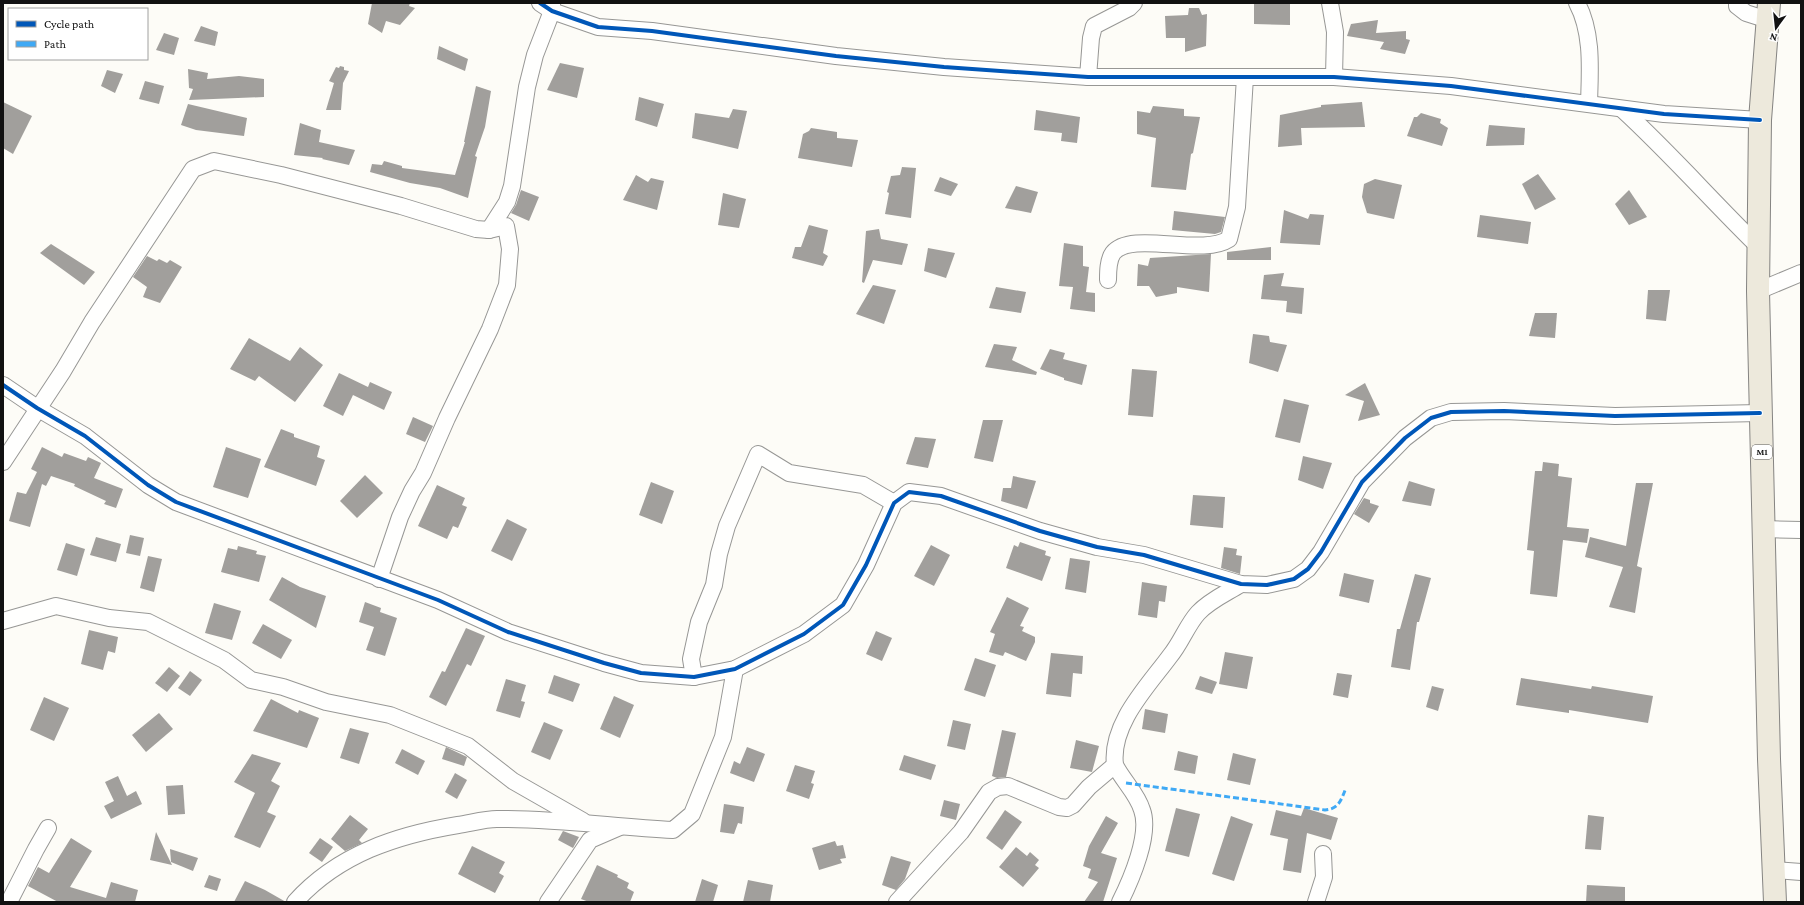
<svg xmlns="http://www.w3.org/2000/svg" width="1804" height="905" viewBox="0 0 1804 905" font-family="'Crimson Pro',serif">
  <rect width="100%" height="100%" fill="#fdfcf7"/>
  <!-- building -->
  <g fill="#a19f9c">
    <path d="M372,3H410L409,6L415,8L400,25L386,21L382,33L368,24Z"/>
    <path d="M1254,3H1290V25L1254,24Z"/>
    <path d="M1189,8H1199L1202,15L1207,14L1206,46L1185,52V38H1166L1165,16L1188,15Z"/>
    <path d="M1378,20L1376,33L1406,31V39L1410,40L1405,54L1380,49L1384,42L1347,36L1351,24Z"/>
    <path d="M201,26L218,32L215,46L194,41Z"/>
    <path d="M164,33L179,38L174,55L156,50Z"/>
    <path d="M439,46L468,59L465,71L437,59Z"/>
    <path d="M560,63L584,68L577,98L547,90Z"/>
    <path d="M340,66L344,67V70L349,71L343,83L341,110H326L334,83L329,81L336,67L339,68Z"/>
    <path d="M188,69L208,73L207,79L239,76L264,79V97L189,100L193,89L189,88Z"/>
    <path d="M107,70L123,74L115,93L101,86Z"/>
    <path d="M145,81L164,86L159,104L139,99Z"/>
    <path d="M476,86L491,91L485,127L475,156L477,157L468,198L440,188L410,183L370,172L372,164L382,165L384,161L402,166V168L455,175L465,142H464Z"/>
    <path d="M639,97L664,104L657,127L635,120Z"/>
    <path d="M3,102L32,116L13,154L3,148Z"/>
    <path d="M1362,102L1365,127L1301,128L1302,145L1278,147L1280,115L1321,107V105Z"/>
    <path d="M188,104L247,118L244,136L196,130L181,125Z"/>
    <path d="M1153,106L1184,109V116L1200,117L1193,153L1191,154L1186,190L1151,187L1156,138L1137,134V111L1150,113Z"/>
    <path d="M733,109L747,111L738,149L692,138L695,113L729,118Z"/>
    <path d="M1036,110L1080,117L1077,143L1061,141L1062,133L1034,130Z"/>
    <path d="M1421,113L1441,119L1440,123L1448,128L1442,146L1407,136L1414,117H1417Z"/>
    <path d="M300,123L321,130L319,142L355,150L349,165L322,159L323,158L294,155Z"/>
    <path d="M1489,125L1525,128L1524,145L1486,146Z"/>
    <path d="M811,128L837,132V138L858,140L852,167L798,158L803,134L809,131Z"/>
    <path d="M902,167L916,168L911,218L885,214L889,193L887,192L891,176L900,175Z"/>
    <path d="M1538,174L1556,199L1535,210L1522,184Z"/>
    <path d="M636,175L648,182L651,178L664,181L657,210L623,200Z"/>
    <path d="M940,177L958,184L951,196L934,191Z"/>
    <path d="M1375,179L1402,185L1394,219L1367,213L1362,197L1364,184Z"/>
    <path d="M1016,186L1038,192L1031,213L1005,208Z"/>
    <path d="M521,190L539,197L529,221L511,213L516,205Z"/>
    <path d="M1629,190L1647,217L1629,225L1615,204Z"/>
    <path d="M723,193L746,199L739,228L718,225Z"/>
    <path d="M1284,210L1308,219L1310,214L1324,215L1320,245L1280,243Z"/>
    <path d="M1174,211L1225,217L1221,232L1215,234L1172,230Z"/>
    <path d="M1480,215L1531,222L1528,244L1477,237Z"/>
    <path d="M809,225L828,230L823,253L828,256L823,266L792,258L795,247H801Z"/>
    <path d="M879,229L881,239L908,244L902,265L873,260L864,283L862,282L866,231Z"/>
    <path d="M1064,243L1083,246V266L1089,267L1086,292L1095,293V312L1070,309L1073,287L1059,286Z"/>
    <path d="M51,244L95,272L84,285L40,253Z"/>
    <path d="M1271,247V260H1227V252Z"/>
    <path d="M928,248L955,253L946,278L924,271Z"/>
    <path d="M1211,254L1209,292L1177,287V293L1156,297L1149,286H1137L1138,264L1148,266L1150,258Z"/>
    <path d="M147,256L157,261L159,259L167,263L170,260L182,267L160,303L143,297L147,287L133,277Z"/>
    <path d="M1284,273L1281,286L1304,288L1302,314L1286,312L1287,301L1261,299L1264,275Z"/>
    <path d="M873,285L896,290L884,324L856,314Z"/>
    <path d="M996,287L1026,292L1021,313L989,308Z"/>
    <path d="M1648,290H1670L1666,321L1646,319Z"/>
    <path d="M1535,313H1557L1555,338L1529,336Z"/>
    <path d="M1253,334L1269,336L1270,342L1287,345L1278,372L1249,363Z"/>
    <path d="M249,338L290,361L300,347L323,365L295,402L259,376L255,381L230,369Z"/>
    <path d="M994,344L1017,347L1012,360L1037,372L1036,375L985,367Z"/>
    <path d="M1050,349L1065,353L1063,359L1087,365L1082,385L1064,380V378L1040,369Z"/>
    <path d="M1132,369L1157,371L1153,417L1128,415Z"/>
    <path d="M339,373L368,387L370,382L392,392L384,410L353,395L343,416L323,406Z"/>
    <path d="M1365,383L1380,415L1358,421L1364,401L1345,395Z"/>
    <path d="M1284,399L1309,405L1300,443L1275,437Z"/>
    <path d="M413,417L433,426L425,442L406,434Z"/>
    <path d="M983,420H1003L993,462L974,458Z"/>
    <path d="M281,429L294,434V437L320,446L317,457L325,460L316,486L264,467Z"/>
    <path d="M915,437L936,439L928,468L906,464Z"/>
    <path d="M42,447L62,457L64,453L86,461L88,457L101,463L94,478L123,489L116,508L104,504L106,501L74,486L75,484L51,476L46,486L42,484L30,527L9,521L17,492L26,494L37,472L31,469Z"/>
    <path d="M226,447L261,459L248,498L213,487Z"/>
    <path d="M1303,456L1332,463L1323,489L1298,480Z"/>
    <path d="M1543,462L1559,464L1558,476L1572,478L1567,527L1589,529L1587,543L1563,540L1557,597L1530,594L1534,551L1527,550L1535,471H1542Z"/>
    <path d="M365,475L383,493L357,518L340,501Z"/>
    <path d="M1013,476L1036,481L1027,509L1001,501L1003,488H1011Z"/>
    <path d="M1409,481L1435,489L1431,506L1402,501Z"/>
    <path d="M651,482L674,491L662,524L639,515Z"/>
    <path d="M1636,483H1653L1637,566L1642,568L1635,613L1609,607L1623,567L1585,557L1590,537L1626,546Z"/>
    <path d="M437,485L465,498L462,505L467,507L458,528L453,526L447,539L418,526Z"/>
    <path d="M1193,495L1225,497L1223,528L1190,525Z"/>
    <path d="M1364,498L1370,500V503L1379,506L1369,523L1354,514Z"/>
    <path d="M507,519L527,529L512,561L491,551Z"/>
    <path d="M130,535L144,538L140,556L126,553Z"/>
    <path d="M96,537L121,544L116,562L90,555Z"/>
    <path d="M1020,542L1046,551L1045,555L1051,557L1042,581L1006,568L1014,545L1018,547Z"/>
    <path d="M66,543L85,549L77,576L57,570Z"/>
    <path d="M931,545L950,555L934,586L914,576Z"/>
    <path d="M238,546L257,551L256,554L266,556L259,582L221,572L228,548L237,550Z"/>
    <path d="M1224,547L1237,549L1236,555L1242,556L1240,574L1221,568Z"/>
    <path d="M148,556L162,559L154,592L140,588Z"/>
    <path d="M1070,558L1090,561L1086,593L1065,589Z"/>
    <path d="M1344,573L1374,580L1369,603L1339,596Z"/>
    <path d="M1415,574L1431,578L1419,622H1417L1410,670L1391,667L1397,629H1400Z"/>
    <path d="M282,577L300,587L326,596L316,628L269,600Z"/>
    <path d="M1142,582L1167,586L1165,602L1159,601L1157,618L1138,615Z"/>
    <path d="M1007,597L1029,608L1020,626L1024,627L1022,631L1035,637V642L1026,661L1005,652L1003,656L989,652L995,634L990,632Z"/>
    <path d="M365,602L381,608L380,612L397,618L385,656L366,650L374,627L359,622Z"/>
    <path d="M214,603L241,611L232,640L205,633Z"/>
    <path d="M263,624L292,640L281,659L252,643Z"/>
    <path d="M466,628L485,636L471,666L467,664L446,706L429,697L442,671L445,672Z"/>
    <path d="M89,630L118,637L115,653L108,651L103,670L81,664Z"/>
    <path d="M876,631L892,638L882,661L866,654Z"/>
    <path d="M1225,652L1253,657L1247,689L1219,684Z"/>
    <path d="M1051,653L1083,656L1082,674L1073,673L1071,697L1046,694Z"/>
    <path d="M975,658L996,665L985,697L964,690Z"/>
    <path d="M169,667L180,676L167,692L155,683Z"/>
    <path d="M190,671L202,680L190,696L178,688Z"/>
    <path d="M1337,673L1352,675L1348,698L1333,695Z"/>
    <path d="M554,675L580,684L573,702L548,693Z"/>
    <path d="M1200,676L1217,682L1212,694L1195,689Z"/>
    <path d="M1521,678L1591,689L1592,686L1653,696L1648,723L1569,710V713L1516,705Z"/>
    <path d="M506,679L526,685L521,701L525,702L520,718L496,711Z"/>
    <path d="M1432,686L1444,689L1438,711L1426,707Z"/>
    <path d="M614,696L634,705L620,738L600,729Z"/>
    <path d="M44,697L69,708L54,741L30,730Z"/>
    <path d="M271,699L298,713L299,710L319,718L307,748L253,731Z"/>
    <path d="M1145,709L1168,714L1165,733L1142,729Z"/>
    <path d="M159,713L173,729L146,752L132,735Z"/>
    <path d="M953,720L971,724L965,750L947,746Z"/>
    <path d="M544,722L563,730L550,760L531,752Z"/>
    <path d="M350,728L369,733L359,764L340,758Z"/>
    <path d="M1002,730L1016,733L1006,777L997,778L992,776Z"/>
    <path d="M1076,740L1099,746L1092,772L1070,768Z"/>
    <path d="M446,747L467,757L464,766L442,759Z"/>
    <path d="M747,747L765,754L754,782L730,773L734,761L740,764Z"/>
    <path d="M402,749L425,761L418,775L395,763Z"/>
    <path d="M1178,751L1198,756L1195,774L1174,770Z"/>
    <path d="M1233,753L1256,759L1250,785L1227,780Z"/>
    <path d="M252,754L281,763L271,781L280,786L267,812L276,816L260,848L234,837L255,793L234,782Z"/>
    <path d="M904,755L936,765L931,780L899,770Z"/>
    <path d="M795,765L815,771L811,783L814,784L809,799L786,791Z"/>
    <path d="M455,773L467,780L457,799L445,792Z"/>
    <path d="M118,776L127,796L136,791L142,804L111,819L104,806L114,801L105,782Z"/>
    <path d="M183,785L185,814L168,815L166,786Z"/>
    <path d="M944,800L960,804L956,820L940,816Z"/>
    <path d="M724,804L744,807L742,824L738,823L734,834L720,832Z"/>
    <path d="M1176,808L1200,814L1189,857L1165,851Z"/>
    <path d="M1304,808L1338,818L1331,840L1307,833L1301,873L1283,870L1288,839L1270,835L1276,810L1301,816Z"/>
    <path d="M1005,810L1022,822L1002,850L986,838Z"/>
    <path d="M350,815L368,829L359,840L362,843L345,851L331,839Z"/>
    <path d="M1588,815L1604,817L1601,850L1585,849Z"/>
    <path d="M1106,816L1118,823L1101,853L1117,858L1103,902H1084L1098,882L1088,878L1091,869L1083,866L1089,846Z"/>
    <path d="M1231,816L1253,824L1234,881L1212,874Z"/>
    <path d="M563,831L579,837L573,848L558,840Z"/>
    <path d="M156,832L172,865L150,860Z"/>
    <path d="M71,838L92,851L70,887L106,898L111,882L138,890L135,902H58L28,886L38,867L49,873Z"/>
    <path d="M320,838L333,847L322,862L309,853Z"/>
    <path d="M835,841L837,846L843,845L846,858L840,859L842,863L819,870L812,848Z"/>
    <path d="M472,846L505,862L499,873L504,876L495,893L458,874Z"/>
    <path d="M1016,847L1027,856L1030,852L1039,860L1035,865L1039,868L1023,887L999,867Z"/>
    <path d="M170,849L198,858L193,871L171,862Z"/>
    <path d="M891,856L911,862L905,879L896,890L882,885Z"/>
    <path d="M597,865L618,875L617,877L629,883L627,888L634,892L630,902H589L581,899Z"/>
    <path d="M209,875L221,879L217,891L204,887Z"/>
    <path d="M702,879L718,885L713,902H695Z"/>
    <path d="M748,880L773,885L770,902H743Z"/>
    <path d="M245,881L265,890L286,902H234Z"/>
    <path d="M1587,885L1625,887V902H1586Z"/>
  </g>
  <g fill="none" stroke-linecap="round" stroke-linejoin="round">
    <!-- street casing -->
    <g stroke="#979795" stroke-width="18">
      <g id="street">
        <path d="M540,3L552,11L598,27L652,31L836,56L944,67L1088,77H1334L1451,86L1664,114L1760,120"/>
        <path d="M1330,3L1335,32L1334,77"/>
        <path d="M1577,3C1593,33 1590,70 1589,103"/>
        <path d="M1737,3V6L1746,13L1768,20"/>
        <path d="M1088,77L1091,38L1094,26L1129,8L1134,3"/>
        <path d="M1622,109C1670,153 1712,201 1758,246"/>
        <path d="M1108,280C1108,272 1108,260 1113,253C1131,230 1202,257 1229,239L1237,207L1245,77"/>
        <path d="M1758,291L1801,273"/>
        <path d="M3,385L37,408L85,436L148,485L176,502L438,600L508,632L604,663L641,673L694,677L735,669L804,634L843,605L866,565L894,503L909,492L941,496L1040,531L1097,547L1144,555L1241,584L1267,585L1294,579L1308,569L1321,552L1362,482L1405,438L1431,418L1451,412L1504,411L1615,416L1760,413"/>
        <path d="M3,462L63,371L92,322L193,169L214,161L281,175L401,206L476,229L489,230"/>
        <path d="M1764,529L1801,530"/>
        <path d="M379,579L400,517L412,491L423,473L447,418L490,329L507,285L510,249L506,226L489,230L507,202L512,186L527,87L535,55L552,11V3"/>
        <path d="M3,621L56,606L109,618L148,622L224,660L251,680L283,687L326,702L390,715L468,746L513,781L583,821"/>
        <path d="M694,677L691,659L699,622L714,585L719,554L727,526L758,454L789,473L863,485L894,503"/>
        <path d="M1775,870L1801,872"/>
        <path d="M9,902L36,849L48,828"/>
        <path d="M295,902C338,854 397,835 458,825C471,823 485,819 497,819C556,818 614,827 673,830L692,814L723,737L735,669"/>
        <path d="M548,902L590,840L620,827"/>
        <path d="M897,902L961,832L989,792L998,787L1008,786L1059,807L1067,808L1073,805L1089,787L1115,765"/>
        <path d="M1120,902C1131,880 1151,834 1142,810C1137,793 1123,781 1115,765C1110,724 1148,686 1170,656C1181,643 1187,625 1198,613C1210,600 1227,593 1241,584"/>
        <path d="M1316,902L1324,877L1323,854"/>
      </g>
    </g>
    <!-- primary casing -->
    <g stroke="#858482" stroke-width="24">
      <path id="primary" d="M1769,3L1760,120L1758,291L1769,759L1775,902"/>
    </g>
    <!-- street -->
    <use href="#street" stroke="#fffffe" stroke-width="16"/>
    <!-- primary -->
    <use href="#primary" stroke="#ede9dc" stroke-width="22"/>
    <!-- quiet -->
    <path stroke="#3fa9f5" stroke-width="3" stroke-dasharray="6 3" stroke-linecap="butt" d="M1126,783L1325,810C1339,809 1341,800 1346,788"/>
    <!-- cycleway casing -->
    <g stroke="#fff" stroke-width="6">
      <g id="cycleway">
        <path d="M540,3L552,11L598,27L652,31L836,56L944,67L1088,77H1334L1451,86L1664,114L1760,120"/>
        <path d="M3,385L37,408L85,436L148,485L176,502L438,600L508,632L604,663L641,673L694,677L735,669L804,634L843,605L866,565L894,503L909,492L941,496L1040,531L1097,547L1144,555L1241,584L1267,585L1294,579L1308,569L1321,552L1362,482L1405,438L1431,418L1451,412L1504,411L1615,416L1760,413"/>
      </g>
    </g>
    <!-- cycleway -->
    <use href="#cycleway" stroke="#0057b8" stroke-width="4"/>
  </g>
  <g text-anchor="middle" stroke-width="4" stroke-linejoin="round" paint-order="stroke">
    <!-- shield labels -->
    <rect fill="#fff" stroke="#585858" stroke-width="1" x="1752" y="445" width="20" height="14" rx="3"/>
    <g font-size="9" font-weight="bold" fill="#111">
      <text x="1762" y="455">M1</text>
    </g>
  </g>
  <!-- border -->
  <rect width="1804" height="905" fill="none" stroke="#111111" stroke-width="8"/>
  <!-- legend -->
  <rect x="8" y="8" width="140" height="52" fill="#ffffff" stroke="#a0a0a0"/>
  <rect x="16" y="21" width="20" height="6" fill="#0057b8" stroke="#a0a0a0"/>
  <text x="44" y="28" font-size="12" fill="#111111">Cycle path</text>
  <rect x="16" y="41" width="20" height="6" fill="#3fa9f5" stroke="#a0a0a0"/>
  <text x="44" y="48" font-size="12" fill="#111111">Path</text>
  <!-- north arrow -->
  <g transform="translate(1776 28) rotate(195)" stroke="#ffffff" stroke-width="3" paint-order="stroke">
  <path d="M0-3L7 15L0 10L-7 15Z" fill="#111111"/>
  <text y="-6" font-size="11" font-weight="bold" text-anchor="middle" fill="#111111">N</text>
  </g>
</svg>
